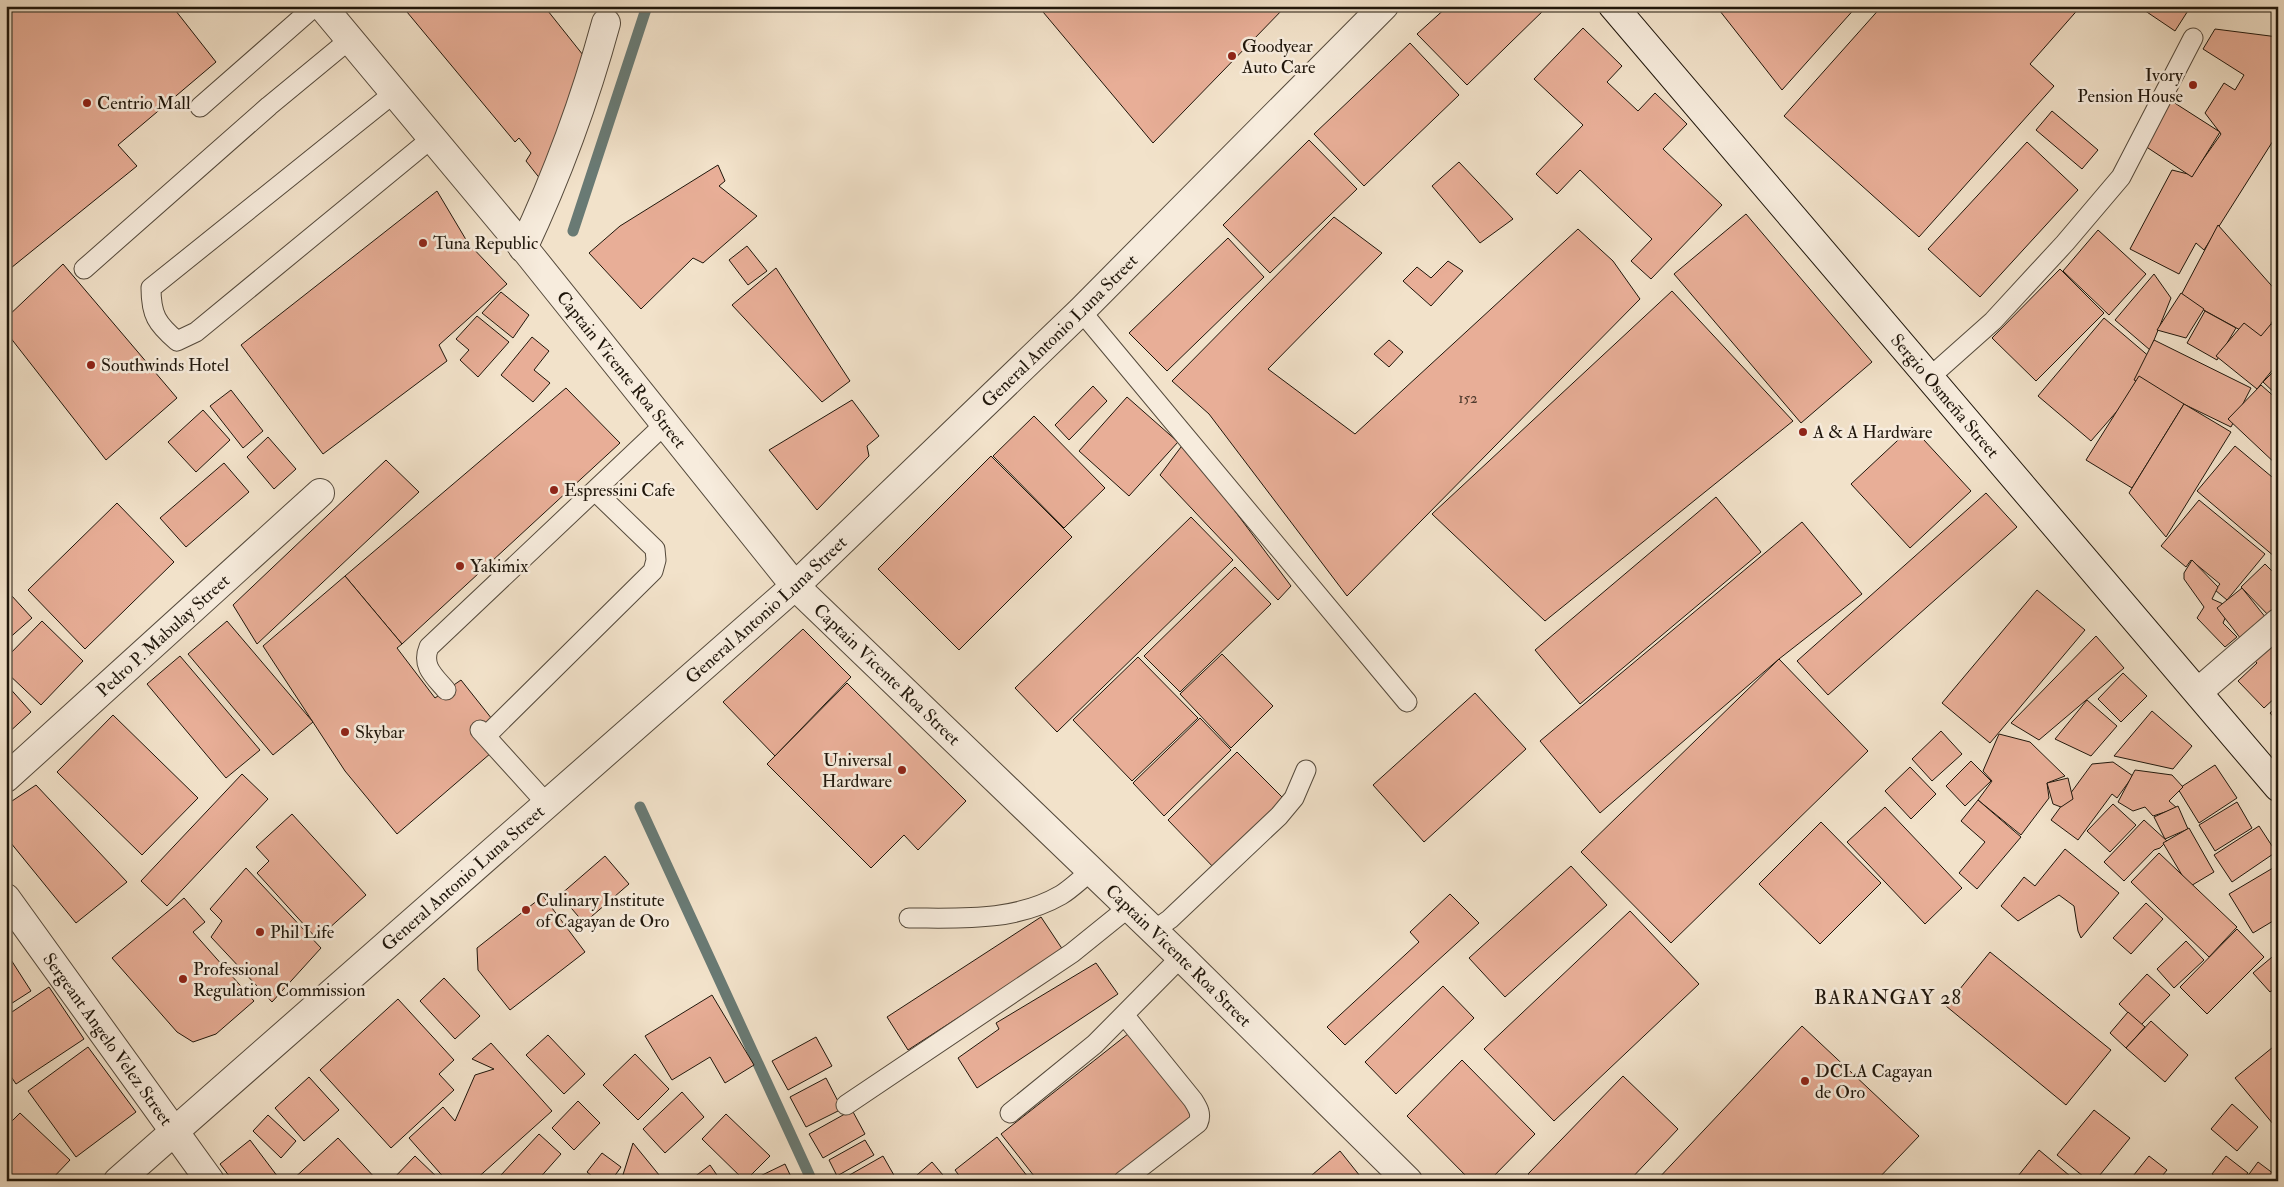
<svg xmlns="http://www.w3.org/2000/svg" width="2284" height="1187" viewBox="0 0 2284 1187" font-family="'IM FELL Double Pica',serif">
  <rect width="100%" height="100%" fill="#f2e2ca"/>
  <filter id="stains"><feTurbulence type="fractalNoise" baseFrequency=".004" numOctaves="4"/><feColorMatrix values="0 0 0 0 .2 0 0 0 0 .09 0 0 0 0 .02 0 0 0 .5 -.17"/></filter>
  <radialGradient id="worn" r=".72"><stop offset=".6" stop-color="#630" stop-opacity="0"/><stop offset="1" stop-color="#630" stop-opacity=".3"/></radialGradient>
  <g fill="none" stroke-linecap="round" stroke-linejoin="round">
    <!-- stream -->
    <g stroke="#697a74" stroke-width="11">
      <path d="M573,231L647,6"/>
      <path d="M640,807L812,1181"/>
    </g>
  </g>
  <!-- building -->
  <g fill="#e8ae97" stroke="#1f160b">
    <path d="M6,6H172L216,62L118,145L137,166L6,272Z"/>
    <path d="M402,6H544L587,60L545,185L526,161L531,153L519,138L515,142Z"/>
    <path d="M1038,6H1286L1153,143Z"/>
    <path d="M1448,6H1548L1467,85L1417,34Z"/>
    <path d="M1716,6H1857L1782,90Z"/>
    <path d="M1882,6H2081L2030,64L2054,86L1919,237L1784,116Z"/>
    <path d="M2138,6H2191L2175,31Z"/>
    <path d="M1583,28L1622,66L1607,82L1638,111L1655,93L1687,124L1663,149L1722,205L1651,279L1631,261L1652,239L1580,170L1557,194L1536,174L1583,125L1534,79Z"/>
    <path d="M2215,29L2278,37V133L2204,250L2196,243L2179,274L2130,249L2172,170L2192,175L2221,134L2205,113L2224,83L2235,90L2244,75L2203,49Z"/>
    <path d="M1410,43L1459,95L1364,186L1314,134Z"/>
    <path d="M2170,100L2220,132L2192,177L2145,146Z"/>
    <path d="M2052,111L2098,150L2082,169L2036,130Z"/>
    <path d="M1309,140L1357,189L1270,273L1223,225Z"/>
    <path d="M2027,142L2078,190L1980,297L1928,249Z"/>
    <path d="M1459,162L1513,219L1480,243L1432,186Z"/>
    <path d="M718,165L725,181L719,186L757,216L703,263L693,258L641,309L589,253L620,226Z"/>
    <path d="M437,191L468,243L507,284L439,345L447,361L323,454L241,345Z"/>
    <path d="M1746,214L1872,362L1801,423L1674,274Z"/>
    <path d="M1334,217L1382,253L1268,369L1355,434L1578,229L1613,261L1640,299L1347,596L1209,414L1172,381Z"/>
    <path d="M2218,225L2278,293V310L2262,342L2180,297Z"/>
    <path d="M2098,230L2146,274L2109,315L2063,271Z"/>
    <path d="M1228,238L1264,277L1167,371L1129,333Z"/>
    <path d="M747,246L767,271L748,285L729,260Z"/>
    <path d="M1448,261L1463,271L1431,306L1403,281L1417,267L1431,278Z"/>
    <path d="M63,264L177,398L106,460L6,332V318Z"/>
    <path d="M776,268L850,381L822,402L732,305Z"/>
    <path d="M2060,269L2104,313L2036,381L1992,338Z"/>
    <path d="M2154,274L2171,298L2150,350L2115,320Z"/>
    <path d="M1672,291L1793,421L1545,621L1432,514Z"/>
    <path d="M501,292L529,315L513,338L482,313Z"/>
    <path d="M2181,293L2204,309L2186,338L2157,330Z"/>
    <path d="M2205,311L2236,328L2217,360L2187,343Z"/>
    <path d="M477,316L509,342L478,377L460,360L469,350L456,339Z"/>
    <path d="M2104,318L2158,364L2091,441L2038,396Z"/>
    <path d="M2244,323L2261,336L2271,324L2278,329V363L2257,389L2216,356Z"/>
    <path d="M532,337L549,351L534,370L550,383L533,402L501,375Z"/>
    <path d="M1389,340L1403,352L1389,367L1374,354Z"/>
    <path d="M2154,340L2251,388L2231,427L2134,380Z"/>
    <path d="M2278,367V396L2263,382Z"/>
    <path d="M2139,376L2184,404L2132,488L2086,460Z"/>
    <path d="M2261,385L2278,400V466L2228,419Z"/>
    <path d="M1093,386L1107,401L1069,440L1055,425Z"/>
    <path d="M566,388L620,443L402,644L345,576Z"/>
    <path d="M231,390L263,431L243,448L210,406Z"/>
    <path d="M1127,397L1178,442L1129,496L1079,451Z"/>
    <path d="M852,400L879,436L867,446L869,456L817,510L769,450Z"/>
    <path d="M2184,404L2231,432L2166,537L2129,493Z"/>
    <path d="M203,410L230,440L196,472L168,442Z"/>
    <path d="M1034,416L1105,488L1064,528L993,456Z"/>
    <path d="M1912,427L1971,491L1910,548L1851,484Z"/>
    <path d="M268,437L296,469L274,489L247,457Z"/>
    <path d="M1184,443L1291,586L1278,600L1160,475Z"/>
    <path d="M2235,446L2278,482V554L2275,557L2197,491Z"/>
    <path d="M991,456L1072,537L959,650L878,569Z"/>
    <path d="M386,460L419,492L257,644L233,605Z"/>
    <path d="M224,463L249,492L186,547L160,518Z"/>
    <path d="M1986,493L2017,527L1828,695L1797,661Z"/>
    <path d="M1716,497L1761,552L1580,704L1535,650Z"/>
    <path d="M2199,500L2265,554L2227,600L2215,590L2220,584L2191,560L2186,567L2161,546Z"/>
    <path d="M117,503L174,562L85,649L28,590Z"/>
    <path d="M1191,517L1233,560L1057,732L1015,688Z"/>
    <path d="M1802,522L1862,594L1779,659L1600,813L1540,741Z"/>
    <path d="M2192,560L2218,587L2212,599L2230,607L2223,623L2237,637L2225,647L2197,618L2204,607L2184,579V573Z"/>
    <path d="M2265,564L2278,577V616L2273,620L2241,587Z"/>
    <path d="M1235,567L1271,604L1180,692L1144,656Z"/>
    <path d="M345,576L402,644L397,648L435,698L461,680L492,719L491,753L397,834L345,771L263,646Z"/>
    <path d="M2242,588L2266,618L2241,639L2217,608Z"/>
    <path d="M2037,590L2085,630L1990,743L1942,703Z"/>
    <path d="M11,595L32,618L6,641V599Z"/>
    <path d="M42,621L83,661L41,705L6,672V658Z"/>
    <path d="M227,621L313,722L273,755L188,654Z"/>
    <path d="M2278,627V695L2264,708L2238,681L2257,663L2249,654Z"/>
    <path d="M803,629L851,677L775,756L723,702Z"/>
    <path d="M2096,636L2124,668L2039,740L2011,723Z"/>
    <path d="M1222,654L1273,706L1231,748L1180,694Z"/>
    <path d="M180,656L260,750L226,778L147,684Z"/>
    <path d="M1138,657L1198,718L1132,781L1073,720Z"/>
    <path d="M1779,659L1868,751L1671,943L1581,852Z"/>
    <path d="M2123,673L2147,696L2121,722L2098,699Z"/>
    <path d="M847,683L966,801L918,850L904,835L871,868L767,764Z"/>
    <path d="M6,684L31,712L6,735Z"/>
    <path d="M1475,693L1526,749L1424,842L1373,785Z"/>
    <path d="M2087,700L2117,726L2091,756L2055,739Z"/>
    <path d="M2278,706V722L2270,713Z"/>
    <path d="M2152,711L2192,746L2173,769L2114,756Z"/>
    <path d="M113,715L198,798L142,855L57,772Z"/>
    <path d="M1200,718L1231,750L1164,816L1133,783Z"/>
    <path d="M1941,731L1962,754L1932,781L1912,759Z"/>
    <path d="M1999,734L2030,742L2065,776L2047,783L2049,798L2021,835L1978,800L1992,781L1983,771Z"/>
    <path d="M1237,752L1287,802L1217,871L1168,820Z"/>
    <path d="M1971,761L1991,781L1965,806L1946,786Z"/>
    <path d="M2113,762L2133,776L2117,798L2112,794L2078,840L2051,820L2092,764Z"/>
    <path d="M2215,765L2237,798L2199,823L2178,789Z"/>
    <path d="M1910,767L1936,794L1911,819L1885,791Z"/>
    <path d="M2135,770L2172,775L2183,787L2169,801L2177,808L2153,816L2145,807L2133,811L2118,802Z"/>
    <path d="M242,774L268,799L167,906L141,881Z"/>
    <path d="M2068,778L2073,799L2061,807L2053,804L2047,783Z"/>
    <path d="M36,785L127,882L76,923L6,837V805Z"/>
    <path d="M1978,800L2021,837L1977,889L1959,873L1985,842L1961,821Z"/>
    <path d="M2237,802L2252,828L2215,851L2199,825Z"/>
    <path d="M2113,804L2136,825L2110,852L2087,831Z"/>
    <path d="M2178,806L2188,829L2165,839L2154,817Z"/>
    <path d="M1885,807L1962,888L1925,924L1847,842Z"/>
    <path d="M292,814L366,895L317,939L257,873L269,861L256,847Z"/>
    <path d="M2144,820L2167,841L2160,848L2154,850L2124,881L2104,862Z"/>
    <path d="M1821,822L1881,883L1820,944L1759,884Z"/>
    <path d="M2259,826L2276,852L2232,882L2214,855Z"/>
    <path d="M2189,828L2214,872L2189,887L2163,843Z"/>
    <path d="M2065,849L2119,893L2081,938L2078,931L2074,906L2059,895L2018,921L2001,906L2024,877L2035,886Z"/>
    <path d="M2159,853L2237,927L2209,957L2131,882Z"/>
    <path d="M605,856L629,884L584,923L560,895Z"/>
    <path d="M2278,865V918L2253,933L2229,894Z"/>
    <path d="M1571,866L1607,905L1505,997L1469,958Z"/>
    <path d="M246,868L321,948L272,1002L211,937L222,921L210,909Z"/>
    <path d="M1450,894L1479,923L1345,1045L1327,1027L1419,942L1410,932Z"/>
    <path d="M543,896L585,952L510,1010L478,970L477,948Z"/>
    <path d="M184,898L205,922L193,932L254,1001L216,1034L193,1042L177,1032L112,958Z"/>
    <path d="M2146,903L2163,919L2131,954L2113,938Z"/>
    <path d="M1630,911L1699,984L1554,1121L1484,1049Z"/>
    <path d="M1041,917L1063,950L908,1050L887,1017Z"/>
    <path d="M2237,929L2264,957L2207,1014L2180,987Z"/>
    <path d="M2186,941L2204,960L2174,988L2157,969Z"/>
    <path d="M6,952L31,991L6,1007Z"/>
    <path d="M1990,952L2111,1050L2066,1105L1946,1006Z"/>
    <path d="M2278,952V986L2270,992L2253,973Z"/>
    <path d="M1096,963L1118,994L977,1088L958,1058L999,1029L996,1023Z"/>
    <path d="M2147,974L2170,995L2141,1025L2119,1004Z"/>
    <path d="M444,978L480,1016L455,1039L420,1001Z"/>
    <path d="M1443,986L1474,1018L1396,1094L1365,1062Z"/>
    <path d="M49,987L84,1039L16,1084L6,1069V1016Z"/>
    <path d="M712,995L754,1065L725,1083L710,1057L672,1080L645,1036Z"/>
    <path d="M398,999L454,1060L439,1074L454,1090L391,1148L320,1070Z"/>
    <path d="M2128,1012L2145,1027L2126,1048L2110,1033Z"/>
    <path d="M2151,1021L2188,1055L2165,1082L2126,1048Z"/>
    <path d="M1802,1026L1919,1136L1876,1181H1656Z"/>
    <path d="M1133,1030L1199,1114L1115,1181H1038L1001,1134Z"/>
    <path d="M548,1035L585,1074L564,1094L526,1055Z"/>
    <path d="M816,1037L832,1066L788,1090L772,1061Z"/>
    <path d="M491,1043L552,1111L474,1181H447L409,1138L443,1107L455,1121L475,1075L494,1069L472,1059Z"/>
    <path d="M2278,1043V1130L2235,1078Z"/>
    <path d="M88,1047L136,1112L76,1157L28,1091Z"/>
    <path d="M635,1054L669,1089L638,1120L603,1085Z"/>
    <path d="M1462,1060L1535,1134L1489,1181H1471L1407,1116Z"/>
    <path d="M1623,1076L1678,1129L1629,1181H1535L1528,1174Z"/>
    <path d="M309,1077L339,1110L304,1141L275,1108Z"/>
    <path d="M826,1078L842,1109L806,1127L790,1097Z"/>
    <path d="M682,1092L704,1117L665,1153L643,1129Z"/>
    <path d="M578,1101L600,1123L574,1150L552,1128Z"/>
    <path d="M2232,1104L2258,1127L2237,1151L2211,1129Z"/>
    <path d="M852,1110L865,1134L823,1158L809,1134Z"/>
    <path d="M2094,1110L2130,1138L2095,1181H2089L2057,1155Z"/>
    <path d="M20,1113L70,1160L50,1181H6V1127Z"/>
    <path d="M726,1114L770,1156L745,1181L702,1139Z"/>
    <path d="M268,1115L296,1141L281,1158L253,1131Z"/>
    <path d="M539,1134L561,1154L537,1181H508L501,1175Z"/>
    <path d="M997,1137L1031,1181H963L955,1170Z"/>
    <path d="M338,1138L377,1180L291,1181Z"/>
    <path d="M250,1140L281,1181H233L220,1164Z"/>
    <path d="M865,1140L874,1155L837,1176L829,1160Z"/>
    <path d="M633,1143L664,1181H621Z"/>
    <path d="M2039,1150L2076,1181H2014Z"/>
    <path d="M1340,1151L1364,1181H1305Z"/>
    <path d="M602,1153L621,1167L611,1181H598L587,1172Z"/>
    <path d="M415,1156L441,1181H391Z"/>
    <path d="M883,1156L895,1177L888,1181H839Z"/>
    <path d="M2149,1156L2167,1170L2158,1181H2129Z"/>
    <path d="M2226,1156L2248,1173L2242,1181H2221L2212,1174Z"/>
    <path d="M932,1162L948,1181H910Z"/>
    <path d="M2258,1162L2278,1177L2276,1181H2244Z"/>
    <path d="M785,1164L793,1181H755L754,1179Z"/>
    <path d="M710,1165L721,1181H689Z"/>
  </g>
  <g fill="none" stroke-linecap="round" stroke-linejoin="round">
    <!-- service casing -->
    <g stroke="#54493b" stroke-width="21">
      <g id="service">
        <path d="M394,93L151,288C151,315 157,324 177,341L196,332L432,138"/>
        <path d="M200,107L315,6"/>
        <path d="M84,269L269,106L349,40"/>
        <path d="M1081,311L1407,702"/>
        <path d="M1930,377L1993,321L2065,243L2121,177L2193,38"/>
        <path d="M446,690C434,676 421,666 429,647L665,424"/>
        <path d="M480,730L547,804"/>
        <path d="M486,736L653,571L656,560L655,549L595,491"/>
        <path d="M909,918C961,918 1014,922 1061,895C1071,889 1081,879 1091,871"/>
        <path d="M1153,931L1170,919L1279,816L1294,798L1306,770"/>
        <path d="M846,1105L1072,953L1129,907"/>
        <path d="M1010,1113L1095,1044L1181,957"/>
        <path d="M1123,1181L1198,1123C1202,1114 1198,1108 1193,1100L1125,1016"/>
      </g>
    </g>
    <!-- minor casing -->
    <g stroke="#54493b" stroke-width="30">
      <g id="minor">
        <path d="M523,248C557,176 585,100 606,23"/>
        <path d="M2198,692L2278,623"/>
        <path id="s1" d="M6,778L320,493"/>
        <path id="s2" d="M6,898L210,1181"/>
      </g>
    </g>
    <!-- tertiary casing -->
    <g stroke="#54493b" stroke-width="30">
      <g id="tertiary">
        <path id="s3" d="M322,6L528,253L795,586L1181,957L1408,1181"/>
        <path id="s4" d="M118,1181L795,586L1081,311L1384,6"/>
      </g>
    </g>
    <!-- secondary casing -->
    <g stroke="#1f160b" stroke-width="30">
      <g id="secondary">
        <path id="s5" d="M1613,6L2278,787"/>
      </g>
    </g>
    <!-- service -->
    <use href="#service" stroke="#f7ecdd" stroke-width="19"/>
    <!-- minor -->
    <use href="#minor" stroke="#f7ecdd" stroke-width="28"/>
    <!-- tertiary -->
    <use href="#tertiary" stroke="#f7ecdd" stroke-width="28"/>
    <!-- secondary -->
    <use href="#secondary" stroke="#f7ecdd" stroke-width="28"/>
  </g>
  <!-- markers -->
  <g fill="#8f2418" stroke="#f7ecdd" stroke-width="2">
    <circle cx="1232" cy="56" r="5"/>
    <circle cx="2193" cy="85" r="5"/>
    <circle cx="87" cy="103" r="5"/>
    <circle cx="423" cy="243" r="5"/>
    <circle cx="91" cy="365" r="5"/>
    <circle cx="1803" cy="432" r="5"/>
    <circle cx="554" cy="490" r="5"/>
    <circle cx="460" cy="566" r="5"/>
    <circle cx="345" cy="732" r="5"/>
    <circle cx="902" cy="770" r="5"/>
    <circle cx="526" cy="910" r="5"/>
    <circle cx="260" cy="932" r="5"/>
    <circle cx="183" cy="979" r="5"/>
    <circle cx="1805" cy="1081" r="5"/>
  </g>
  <g text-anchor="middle" stroke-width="5" stroke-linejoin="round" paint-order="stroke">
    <!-- number labels -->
    <g font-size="15" fill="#513c2e">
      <text x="1468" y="403">152</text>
    </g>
    <!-- poi labels -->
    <g font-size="18" fill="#1f160b" stroke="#f7ecdd" text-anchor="start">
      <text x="1242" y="52">Goodyear<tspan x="1242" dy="21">Auto Care</tspan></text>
      <text x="2183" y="81" text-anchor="end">Ivory<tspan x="2183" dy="21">Pension House</tspan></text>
      <text x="97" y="109">Centrio Mall</text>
      <text x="433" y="249">Tuna Republic</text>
      <text x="101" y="371">Southwinds Hotel</text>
      <text x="1813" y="438">A &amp; A Hardware</text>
      <text x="564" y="496">Espressini Cafe</text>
      <text x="470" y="572">Yakimix</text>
      <text x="355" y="738">Skybar</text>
      <text x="892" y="766" text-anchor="end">Universal<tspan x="892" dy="21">Hardware</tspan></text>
      <text x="536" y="906">Culinary Institute<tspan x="536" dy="21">of Cagayan de Oro</tspan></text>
      <text x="270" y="938">Phil Life</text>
      <text x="193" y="975">Professional<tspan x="193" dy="21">Regulation Commission</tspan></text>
      <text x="1815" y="1077">DCLA Cagayan<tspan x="1815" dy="21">de Oro</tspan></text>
    </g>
    <!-- street labels -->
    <g font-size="18" fill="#1f160b" stroke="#f7ecdd">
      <text dy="6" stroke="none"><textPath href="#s4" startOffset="1269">General Antonio Luna Street</textPath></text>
      <text dy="6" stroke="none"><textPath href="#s3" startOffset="471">Captain Vicente Roa Street</textPath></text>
      <text dy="6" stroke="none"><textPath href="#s5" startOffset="512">Sergio Osmeña Street</textPath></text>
      <text dy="6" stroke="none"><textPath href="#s4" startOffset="864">General Antonio Luna Street</textPath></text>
      <text dy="6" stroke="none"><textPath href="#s1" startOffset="212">Pedro P. Mabulay Street</textPath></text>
      <text dy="6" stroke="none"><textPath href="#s3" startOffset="876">Captain Vicente Roa Street</textPath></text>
      <text dy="6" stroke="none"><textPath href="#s4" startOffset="459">General Antonio Luna Street</textPath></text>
      <text dy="6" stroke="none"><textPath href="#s3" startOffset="1281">Captain Vicente Roa Street</textPath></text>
      <text dy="6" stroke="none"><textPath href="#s2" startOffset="174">Sergeant Angelo Velez Street</textPath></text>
    </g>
    <!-- quarter labels -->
    <g font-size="20" letter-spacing="1" fill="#1f160b" stroke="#f7ecdd">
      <text x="1888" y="1004">BARANGAY 28</text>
    </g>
  </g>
  <!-- margin -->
  <rect width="2284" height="1187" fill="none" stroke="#f2e2ca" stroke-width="25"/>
  <rect x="8" y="8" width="2269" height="1172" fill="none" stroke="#1f160b" stroke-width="2.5"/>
  <rect x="12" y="12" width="2259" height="1162" fill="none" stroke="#1f160b"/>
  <rect width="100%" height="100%" filter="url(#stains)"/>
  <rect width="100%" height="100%" fill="url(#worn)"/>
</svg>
